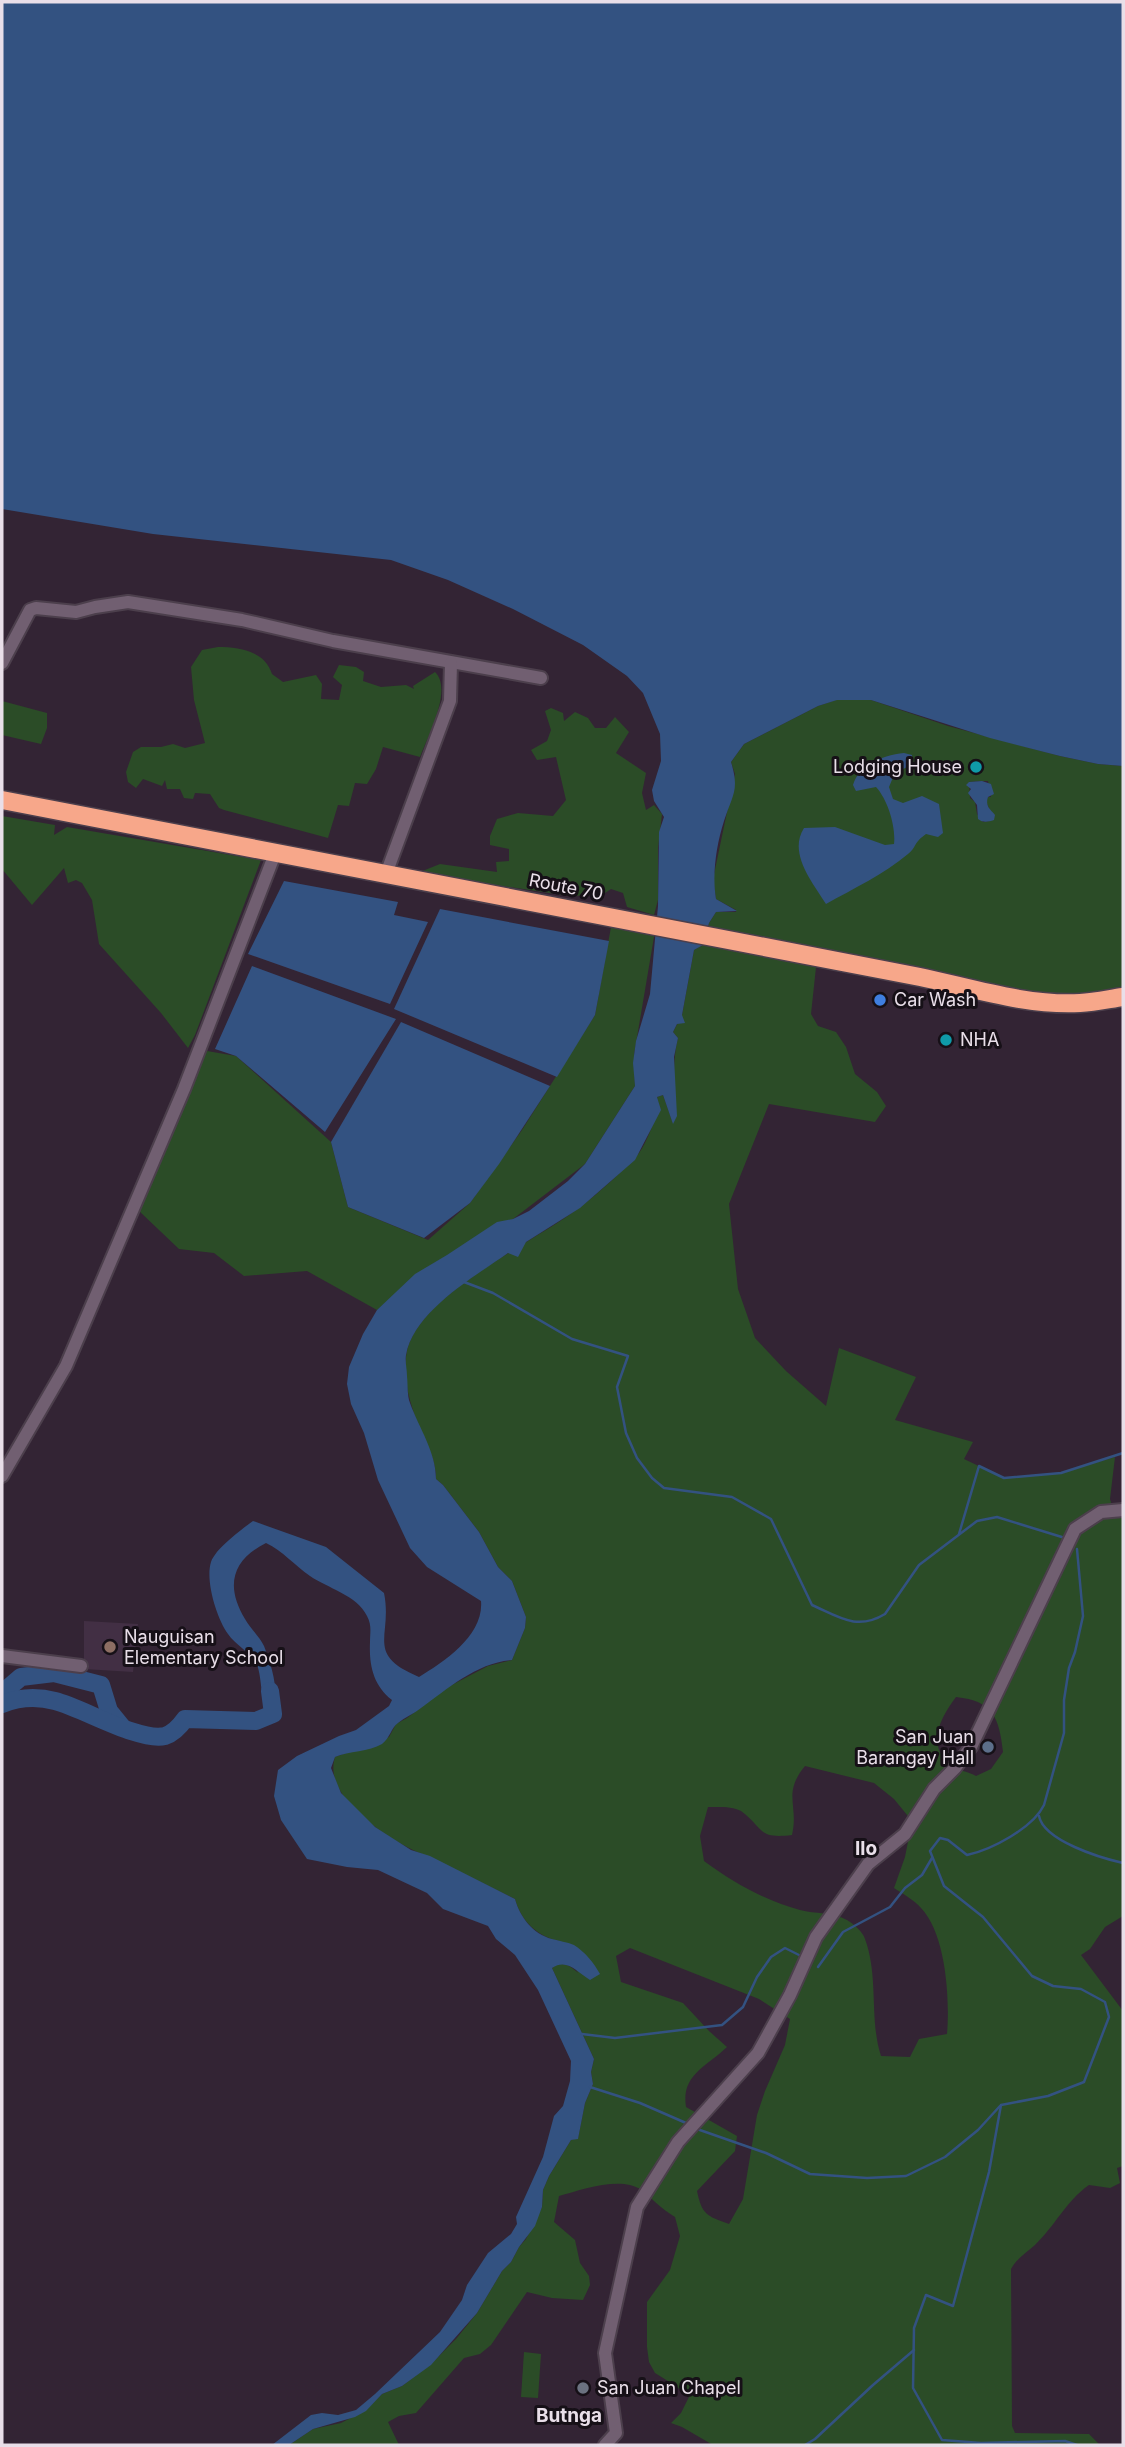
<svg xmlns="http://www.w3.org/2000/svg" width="1125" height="2447" viewBox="0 0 1125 2447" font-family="Inter,sans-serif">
  <rect width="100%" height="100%" fill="#332434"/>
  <!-- built -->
  <path fill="#422f44" d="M84,1621L138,1624L133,1672L84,1669Z"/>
  <!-- green -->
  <g fill="#2b4c27" fill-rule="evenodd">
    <path d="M218,647C239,647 265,651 272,674L283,682L316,675L322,684L321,699L339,700L342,685L333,677L339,665L356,667L364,672L363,681L381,687L406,685L414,689L413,686L435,672C453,689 428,736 420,757L383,747L376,769L367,784L355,783L349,806L338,805L328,838L224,810L219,808L210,794L195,793L193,799L184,798L180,789H167L165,780L162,786L143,779L136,788L128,782L126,772L133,752L141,747H161L173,744L185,748L205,743L194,700L191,667L202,650Z"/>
    <path d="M836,700H871L948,726L1060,756L1098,764L1123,766V997L1079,1003L817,958L811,1014L818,1026L836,1032L846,1047L855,1074L877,1092L886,1106L875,1122L769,1104L729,1204L738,1289L755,1338L786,1371L826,1406L839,1348L916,1377L895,1420L973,1442L964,1459L1004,1478L1061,1473L1115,1457L1110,1499L1113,1509L1123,1510V1916L1105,1927L1090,1949L1081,1955L1123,2011V2166L1117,2168L1120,2183L1110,2188L1089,2185C1066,2201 1055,2226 1035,2245C1026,2253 1018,2257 1011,2269L1012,2426L1015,2433L1089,2434L1100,2445H713L682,2427L671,2423L681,2413L689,2397L676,2386L655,2373L649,2362L647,2347V2302L670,2270L680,2236L675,2217C661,2209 652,2198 640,2189C620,2176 580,2190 559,2196L554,2222L575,2240L580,2263L589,2276L590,2285L583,2300L552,2298L527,2292L491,2345L480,2354L464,2358L416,2413L399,2416L388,2422L399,2445H289L313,2429L341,2423L366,2410L382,2394L402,2386L431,2364L456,2339L477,2313L502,2271L511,2262L519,2247L526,2239L542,2207L543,2190L549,2176L571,2140L578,2138L585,2103L593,2084L591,2072L594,2059L552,1968C561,1960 570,1965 578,1973L559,1941C537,1936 521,1921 515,1899C491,1887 466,1875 442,1863C431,1857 418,1853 407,1847C379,1832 323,1795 335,1757L389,1737L396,1724L407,1718L446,1688L488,1666L512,1660L525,1628L526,1617L512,1581L498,1567L479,1532L443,1485L436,1479C436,1461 429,1450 422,1434C412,1410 403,1384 406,1357C412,1296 536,1242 580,1207C600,1192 622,1172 639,1153C648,1141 652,1123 660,1110L657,1097L663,1095L673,1123C676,1095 671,1065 678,1038L673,1032L682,1015L694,950L703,945L709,923L716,912H736V910L716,899L713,879L735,774L731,762L744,744L818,706ZM982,781H988L991,797H988L986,802L991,812L990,821L983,822L977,814L975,802L970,798L969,782ZM956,1697C993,1701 999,1717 1003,1752L991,1769L976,1776C969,1772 957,1770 951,1765C925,1745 941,1717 956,1697ZM805,1766L874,1783L894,1799L912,1821L905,1857L894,1888C903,1894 914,1900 921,1908C946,1934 950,1999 947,2034L919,2039L910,2057L881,2056C869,2019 879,1977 865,1939C863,1932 854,1924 847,1920C833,1912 815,1914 800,1910C764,1900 734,1883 704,1861L700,1836L708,1807C717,1807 733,1806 741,1811C765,1829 757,1839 792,1835C799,1805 782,1794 805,1766ZM630,1948L759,1999L790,2019L785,2045L765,2091L757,2115L743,2199L729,2224C707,2216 702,2215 697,2191L735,2151L737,2136L686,2107C681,2075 706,2067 727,2047L709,2031L683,2003L621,1982L616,1956Z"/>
    <path d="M2,701L47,713V728L41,744L2,735Z"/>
    <path d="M551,708L563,713L564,721L575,712L588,718L595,728H606L615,717L629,732L616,753L646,773L642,793L646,810L654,805L662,814L658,848V900L654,915L627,907L623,893L611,889L602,895L570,896L482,883L471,886L420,872L440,864L497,872L496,862L509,861V849L490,845V836L497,819L518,813L553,816L566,800L556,757L537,760L531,750L547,741L551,730L545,711Z"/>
    <path d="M2,816L55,825L54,835L67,827L261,860L195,1035L188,1048L161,1013L99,944L92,900L82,883L76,880L68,883L64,868L32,905L2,869Z"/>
    <path d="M611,927L655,931L634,1055L635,1086L585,1164L513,1219L431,1265L377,1310L307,1271L244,1276L214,1253L179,1249L138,1210L207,1051L236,1056L331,1142L348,1207L428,1240L470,1203L522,1130L595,1015Z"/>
    <path d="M524,2352L541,2354L538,2398L521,2397Z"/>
  </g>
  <!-- water -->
  <g fill="#335281">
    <path d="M2,2H1123V766L1098,764L1060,756L990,738L871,700H837L818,706L744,744L731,762C740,791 732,795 724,821C716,846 712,875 716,899L737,911L716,912L709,923L703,945L694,950L682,1015L685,1023L677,1024L673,1032L678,1038L674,1057L677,1116L673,1124L663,1095L657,1097L661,1110L635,1160L580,1208L526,1242L518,1257L508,1253C474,1277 414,1311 406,1355C405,1362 407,1369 407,1376C408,1385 407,1395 410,1403C419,1428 436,1452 436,1479L443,1485L479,1532L498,1567L512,1581L526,1617L525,1628L512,1660C478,1662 447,1689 421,1708C414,1714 405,1717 398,1723C391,1728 390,1738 382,1744C369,1752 349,1751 335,1757L331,1768L341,1793L375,1827L411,1850L430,1856L515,1899C520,1917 533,1934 552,1939C559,1941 567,1942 574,1945C585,1952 594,1963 600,1974L590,1980C577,1972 567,1958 552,1968L594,2059L591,2072L593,2084L585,2103L578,2139L571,2140L549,2176L543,2190L542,2207L535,2226L519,2247L511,2262L502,2271L477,2313L431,2365L402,2386L382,2394L366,2411L355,2417L313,2429L289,2445H272L311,2415L322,2413L338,2415L356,2410L375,2394L440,2332L462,2300L467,2285L488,2253L511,2234L517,2224L516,2217L543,2157L554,2116L563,2106L570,2081L571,2061L538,1990L515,1955L496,1939L488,1926L443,1909L427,1893L378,1870L347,1867L307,1859L281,1820L274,1796L278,1770L297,1756L339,1736L356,1730L389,1706L392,1700C373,1685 369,1665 370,1642C370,1632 372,1625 367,1616C357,1595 327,1588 310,1576C294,1565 283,1551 266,1543C232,1560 225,1586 245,1619C250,1628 260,1637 264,1646C272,1666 280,1694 273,1714C259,1708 263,1679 257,1665C252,1653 235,1645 228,1634C217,1619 205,1581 211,1562C216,1548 241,1530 253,1521L326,1547L384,1593C393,1637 364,1654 419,1677C445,1661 484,1635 481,1601L427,1567L410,1548L378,1480L364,1433L351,1404L347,1384L349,1367L363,1334L377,1310L415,1274L447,1255L497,1222L513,1219L529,1211L568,1181L585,1164L635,1086L633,1063L636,1041L650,994L658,906L659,832L664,817L654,801L652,790L661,761L660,734L643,693L627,676L583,645L513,609L448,580L391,560L153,534L2,509Z"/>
    <path d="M904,753L912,755L913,763L894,775L889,787L893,799L903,803L922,796L939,804L943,833L938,837L926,834C913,843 917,847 908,854C884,874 853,889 826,904C812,882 788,853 804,828L835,827L885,845L894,844C896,827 888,800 876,787L856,791L853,785C859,764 884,755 904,753Z"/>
    <path d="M982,781L991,784L994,794L988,797C985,806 990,809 995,815L994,820C988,822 983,823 978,819L977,805L968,793L971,789L966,785L969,782Z"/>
    <path d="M284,881L398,902L394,915L428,922L390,1004L248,954Z"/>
    <path d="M440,909L609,941L595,1015L557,1077L394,1009Z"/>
    <path d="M252,966L396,1019L325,1132L236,1056L215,1049Z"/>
    <path d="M401,1022L550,1086L499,1164L470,1203L424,1238L348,1207L331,1142Z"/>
  </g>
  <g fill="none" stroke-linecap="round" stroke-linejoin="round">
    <!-- stream -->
    <g stroke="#335281" stroke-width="2.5">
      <path d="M464,1282L493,1293L572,1339L628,1356L617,1387L626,1433L637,1458L652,1478L664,1488L732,1497L771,1519L812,1605C839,1617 857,1631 885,1614L919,1565L977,1521L997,1517L1065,1538"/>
      <path d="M959,1534L979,1466L1004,1478L1061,1473L1123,1453"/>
      <path d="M1039,1816C1044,1841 1101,1858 1123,1863"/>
      <path d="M818,1967L843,1932L890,1907L905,1888L922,1875L932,1858"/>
      <path d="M582,2034L615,2038L722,2025L743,2007L757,1977L771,1957L785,1948L803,1957"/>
      <path d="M590,2087L640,2103L686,2123"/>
      <path d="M697,2129L766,2153L810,2174L867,2178L906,2176L945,2157L978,2130L1000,2106"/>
      <path d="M805,2445L815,2439L873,2385L914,2350"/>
      <path d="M1077,2445L1065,2441L981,2443L942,2440L913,2388L914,2328L926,2295L953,2306L989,2172L1001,2105L1048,2096L1084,2082L1109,2017L1105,2002L1081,1989L1053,1986L1032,1976L983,1917L944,1886L930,1851L940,1838L948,1840L967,1855C991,1850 1033,1828 1044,1805L1064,1733V1700L1069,1668L1075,1652L1083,1616L1077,1549"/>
    </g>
    <!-- river -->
    <g stroke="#335281" stroke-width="18">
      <path d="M2,1693L21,1677L54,1673L101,1685L109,1711L122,1727"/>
      <path d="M2,1704C20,1697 36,1696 55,1701C83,1708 139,1742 165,1736C174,1733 180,1726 185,1719L256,1721L273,1714L270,1691"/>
    </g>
    <!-- minor casing -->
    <g stroke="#4c3f4c" stroke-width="16">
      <g id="minor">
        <path d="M2,663L30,610L36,608L76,612L95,607L128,602L242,620L333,641L541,678"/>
        <path d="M386,874L450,701L451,663"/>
        <path d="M2,1476L66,1366L184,1089L276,851"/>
        <path d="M2,1656L81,1666"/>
        <path d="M605,2445L616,2433L605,2353L637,2207L678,2142L758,2053L790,1995L816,1937L868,1864L905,1834L934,1789L955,1768L971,1747L1075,1529L1101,1512L1123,1510"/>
      </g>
    </g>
    <!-- highway casing -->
    <g stroke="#4c3f4c" stroke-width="21">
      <path id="highway" d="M2,800L920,977C972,988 1027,1006 1080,1003C1095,1002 1109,999 1123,997"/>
    </g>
    <!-- minor -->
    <use href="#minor" stroke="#715f71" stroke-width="12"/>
    <!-- highway -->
    <use href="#highway" stroke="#f7a78a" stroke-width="18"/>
  </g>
  <!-- markers -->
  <g fill="#0f9aa8" stroke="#161017" stroke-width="2.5">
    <circle cx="976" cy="767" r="7"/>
    <circle cx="946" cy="1040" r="7"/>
  </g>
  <circle fill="#3f7fe0" stroke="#161017" stroke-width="2.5" cx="880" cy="1000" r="7"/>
  <circle fill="#8d6e63" stroke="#161017" stroke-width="2.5" cx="110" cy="1647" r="7"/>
  <circle fill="#5c6f8a" stroke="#161017" stroke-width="2.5" cx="988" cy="1747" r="7"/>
  <circle fill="#6b7280" stroke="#161017" stroke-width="2.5" cx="583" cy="2388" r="7"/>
  <g text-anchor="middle" stroke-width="6" stroke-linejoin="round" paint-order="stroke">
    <!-- poi labels -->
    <g font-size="18" fill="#e9dfe9" stroke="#161017" text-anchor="start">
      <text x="962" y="773" text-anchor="end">Lodging House</text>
      <text x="894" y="1006">Car Wash</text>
      <text x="960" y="1046">NHA</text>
      <text x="124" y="1643">Nauguisan<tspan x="124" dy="21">Elementary School</tspan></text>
      <text x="974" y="1743" text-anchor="end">San Juan<tspan x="974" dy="21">Barangay Hall</tspan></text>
      <text x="597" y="2394">San Juan Chapel</text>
    </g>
    <!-- street labels -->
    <g font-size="18" fill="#e9dfe9" stroke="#161017">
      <text transform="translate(566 887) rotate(11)" y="6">Route 70</text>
    </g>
    <!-- neighbourhood labels -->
    <g font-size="19" font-weight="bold" fill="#e9dfe9" stroke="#161017">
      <text x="866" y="1855">Ilo</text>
      <text x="569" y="2422">Butnga</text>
    </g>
  </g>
  <!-- border -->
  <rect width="1125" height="2447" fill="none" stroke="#e9dfe9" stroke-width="7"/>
</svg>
